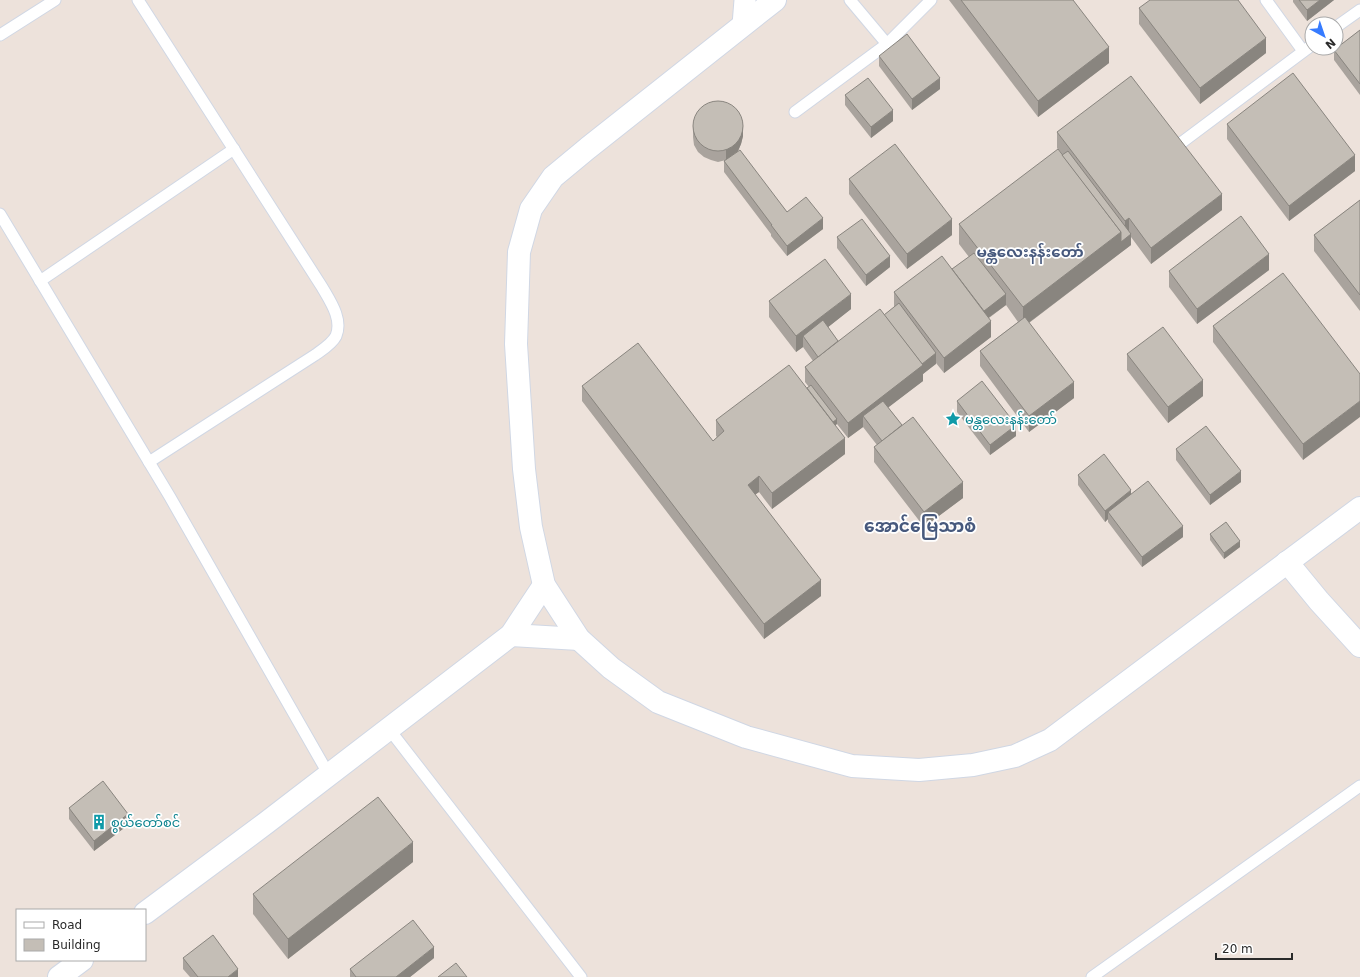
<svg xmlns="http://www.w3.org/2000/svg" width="1360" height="977" viewBox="0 0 1360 977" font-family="'DejaVu Sans','Noto Sans Myanmar',sans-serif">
  <rect width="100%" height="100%" fill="#ede2db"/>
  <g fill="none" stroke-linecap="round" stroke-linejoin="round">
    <!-- service casing -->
    <g stroke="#d0d7e4" stroke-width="13">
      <g id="service">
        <path d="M138,0L322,287C330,301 343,319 336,336C332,344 322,350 315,355L149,462"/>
        <path d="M850,0L887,44"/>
        <path d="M1266,0L1303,51"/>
        <path d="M1336,27L1360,10"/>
        <path d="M0,35L55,0"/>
        <path d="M795,112L887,44L931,0"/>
        <path d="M1181,143L1312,45"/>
        <path d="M0,214L170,497L329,775"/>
        <path d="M40,281L234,149"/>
        <path d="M389,729L581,977"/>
        <path d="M1092,977L1360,786"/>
      </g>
    </g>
    <!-- minor casing -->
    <g stroke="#d0d7e4" stroke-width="23">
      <path id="minor" d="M743,25L745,0"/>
    </g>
    <!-- tertiary casing -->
    <g stroke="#d0d7e4" stroke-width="24">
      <g id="tertiary">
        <path d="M775,0L588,148L553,177L531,209L519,252L516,344L524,469L531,527L544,585L579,639L611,668L658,702L746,737L852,766L919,770L973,765L1015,756L1050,740L1360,508"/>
        <path d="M1287,562L1319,601L1360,646"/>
        <path d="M511,635L579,639"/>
        <path d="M145,913L266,823L511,635L544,585"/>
        <path d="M59,977L82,960"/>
      </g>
    </g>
    <!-- service -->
    <use href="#service" stroke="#fff" stroke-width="11"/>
    <!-- minor -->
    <use href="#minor" stroke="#fff" stroke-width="21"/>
    <!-- tertiary -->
    <use href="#tertiary" stroke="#fff" stroke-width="22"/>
  </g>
  <!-- wall -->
  <g fill="#a9a39d">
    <path d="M949,0H1073L1109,63L1038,117Z"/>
    <path d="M1293,0H1334L1307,21L1293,2Z"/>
    <path d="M1139,8L1266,53L1200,104L1139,24Z"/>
    <path d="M1360,30V95L1334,60V50Z"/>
    <path d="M879,56L940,89L912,110L879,66Z"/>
    <path d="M845,95L893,121L871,138L845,105Z"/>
    <path d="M1227,124L1355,171L1289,221L1227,139Z"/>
    <path d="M693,126L743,136L741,144L738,151L787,212L823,229L787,256L771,236V234L724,172V161L726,160L718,162L711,160L704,157L698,152L694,145L693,137Z"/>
    <path d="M1057,132L1222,210L1151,264L1131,237V245L1029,323L1074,398L1029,432L980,366V351L1018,322L1006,305L989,318L991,337L944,373L936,363L923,374V381L888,407L902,425L963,498L924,527L874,462V447L877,445L863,427L848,438L837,424L835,425L845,454L772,509L759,492L755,494L821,596L764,639L582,401V386L713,441L717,437L716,436V420L807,388L809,387L805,382V367L813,361L803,347L796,352L769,317V301L851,309L828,327L838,341L884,315L894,307V292L952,269L969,257L959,244V224L1063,155L1057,148Z"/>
    <path d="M849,179L952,235L907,269L849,194Z"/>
    <path d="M1360,200V311L1314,251V235Z"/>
    <path d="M837,237L890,267L866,286L837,248Z"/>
    <path d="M1269,270L1197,324L1169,287V271Z"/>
    <path d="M1213,326L1360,374L1303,460L1213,342Z"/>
    <path d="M1127,354L1203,396L1168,423L1127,370Z"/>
    <path d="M957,401L1016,436L990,455L957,412Z"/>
    <path d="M1176,449L1241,482L1210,505L1176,460Z"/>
    <path d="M1078,475L1131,494L1183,537L1142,567L1108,522V519L1105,522L1078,485Z"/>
    <path d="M1210,534L1240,547L1224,559L1210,540Z"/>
    <path d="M69,808L128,825L94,851L69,819Z"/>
    <path d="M413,862L288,959L253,914V894Z"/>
    <path d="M183,958L238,977H190L183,969Z"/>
    <path d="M434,958L410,977H350V969Z"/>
  </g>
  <!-- shaded-wall -->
  <g fill="#89857f">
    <path d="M1320,0H1334L1307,21V10Z"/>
    <path d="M1266,38V53L1200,104V88Z"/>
    <path d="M1109,47V63L1038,117V101Z"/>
    <path d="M940,78V89L912,110V99Z"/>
    <path d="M893,110V121L871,138V127Z"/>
    <path d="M743,126V136L741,144L738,151L726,160V150Z"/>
    <path d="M1355,155V171L1289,221V206Z"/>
    <path d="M1222,194V210L1151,264V248Z"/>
    <path d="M823,218V229L787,256V246Z"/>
    <path d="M1129,218V234L1125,237V221Z"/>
    <path d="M952,219V235L907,269V254Z"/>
    <path d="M1121,232L1131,234V245L1023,327V307Z"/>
    <path d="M1269,254V270L1197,324V309Z"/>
    <path d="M890,256V267L866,286V275Z"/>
    <path d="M851,294V309L808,343L803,336V347L796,352V336Z"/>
    <path d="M1006,294V305L981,323V313Z"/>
    <path d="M991,321V337L944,373V358Z"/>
    <path d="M936,353V364L923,374V381L868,423L863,416V427L848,438V423Z"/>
    <path d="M1203,380V396L1168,423V407Z"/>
    <path d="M1074,382V398L1029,432V416Z"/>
    <path d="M1360,401V417L1303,460V444Z"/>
    <path d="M837,419V424L828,431V426Z"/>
    <path d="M1016,425V436L990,455V445Z"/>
    <path d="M845,438V454L772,509V493Z"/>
    <path d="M1241,471V482L1210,505V495Z"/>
    <path d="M759,476V492L748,500V485Z"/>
    <path d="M963,482V498L924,527V512Z"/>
    <path d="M1131,490V501L1108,512V519L1105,522V511Z"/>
    <path d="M1183,526V537L1142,567V557Z"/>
    <path d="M1240,541V547L1224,559V553Z"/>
    <path d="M821,580V596L764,639V624Z"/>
    <path d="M128,814V825L94,851V841Z"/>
    <path d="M413,842V862L288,959V939Z"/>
    <path d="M434,947V958L410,977H396Z"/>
    <path d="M238,969V977H228Z"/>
  </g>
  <!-- building -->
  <g fill="#c4beb6" stroke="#89857f">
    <path d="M961,0H1073L1109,47L1038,101Z"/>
    <path d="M1150,0H1238L1266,38L1200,88L1139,8Z"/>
    <path d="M1299,0H1320L1307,10Z"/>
    <path d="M1360,30V84L1334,50Z"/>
    <path d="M907,34L940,78L912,99L879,56Z"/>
    <path d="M1293,73L1355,155L1289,206L1227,124Z"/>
    <path d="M1131,76L1222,194L1151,248L1129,218L1125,221L1057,132Z"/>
    <path d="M868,78L893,110L871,127L845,95Z"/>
    <circle cx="718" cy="126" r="25"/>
    <path d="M895,144L952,219L907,254L849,179Z"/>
    <path d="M1058,149L1121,232L1023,307L959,224Z"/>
    <path d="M740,150L787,212L806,197L823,218L787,246L771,225H772L724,161Z"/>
    <path d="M1068,151L1131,234L1121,242V232L1062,155Z"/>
    <path d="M1360,200V295L1314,235Z"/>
    <path d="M1241,216L1269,254L1197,309L1169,271Z"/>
    <path d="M862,219L890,256L866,275L837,237Z"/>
    <path d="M974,253L1006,294L984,311L952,269Z"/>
    <path d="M942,256L991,321L944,358L894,292Z"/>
    <path d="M825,259L851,294L796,336L769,301Z"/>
    <path d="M1283,273L1360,374V401L1303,444L1213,326Z"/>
    <path d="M899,303L936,353L922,364L884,315Z"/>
    <path d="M880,309L923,365L848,423L805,367Z"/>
    <path d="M1025,317L1074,382L1029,416L980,351Z"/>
    <path d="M823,320L838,341L818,357L803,336Z"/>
    <path d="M1163,327L1203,380L1168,407L1127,354Z"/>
    <path d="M638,343L713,441L724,431L716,420L789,365L845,438L772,493L759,476L748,485L821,580L764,624L582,386Z"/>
    <path d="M982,381L1016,425L990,445L957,401Z"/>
    <path d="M811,385L837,419L833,422L807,388Z"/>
    <path d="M883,401L902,425L882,441L863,416Z"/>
    <path d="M913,417L963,482L924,512L874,447Z"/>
    <path d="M1206,426L1241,471L1210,495L1176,449Z"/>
    <path d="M1104,454L1131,490L1105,511L1078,475Z"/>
    <path d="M1148,481L1183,526L1142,557L1108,512Z"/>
    <path d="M1226,522L1240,541L1224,553L1210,534Z"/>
    <path d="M103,781L128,814L94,841L69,808Z"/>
    <path d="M378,797L413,842L288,939L253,894Z"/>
    <path d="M413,920L434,947L396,977H356L350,969Z"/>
    <path d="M213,935L238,969L228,977H198L183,958Z"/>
    <path d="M456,963L467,977H438Z"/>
  </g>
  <!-- icons -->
  <defs>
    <g id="sight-bare" transform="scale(1.2)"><path d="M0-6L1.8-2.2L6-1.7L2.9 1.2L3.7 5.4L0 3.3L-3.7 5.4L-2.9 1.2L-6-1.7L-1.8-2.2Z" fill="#0f9aa8" stroke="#fff" stroke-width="2.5" paint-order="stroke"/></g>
    <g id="building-bare" transform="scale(1.2)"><path d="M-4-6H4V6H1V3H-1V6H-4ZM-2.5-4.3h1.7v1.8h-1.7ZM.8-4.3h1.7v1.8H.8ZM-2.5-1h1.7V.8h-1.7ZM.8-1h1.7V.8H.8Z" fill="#0f9aa8" stroke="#fff" stroke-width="2.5" paint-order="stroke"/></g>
  </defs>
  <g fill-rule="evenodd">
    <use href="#sight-bare" x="953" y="419"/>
    <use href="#building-bare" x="99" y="822"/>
  </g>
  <g text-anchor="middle" stroke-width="3.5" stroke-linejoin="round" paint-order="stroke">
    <!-- culture labels -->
    <g font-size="13" fill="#0d838f" stroke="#fff" text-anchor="start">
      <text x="965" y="424">မန္တလေးနန်းတော်</text>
      <text x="111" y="827">စွယ်တော်စင်</text>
    </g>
    <!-- quarter labels -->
    <g font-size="15" font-weight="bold" fill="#47597d" stroke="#fff">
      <text x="1030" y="257">မန္တလေးနန်းတော်</text>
    </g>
    <!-- district labels -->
    <g font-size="17" font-weight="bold" fill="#47597d" stroke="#fff">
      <text x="920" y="532">အောင်မြေသာစံ</text>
    </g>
  </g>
  <!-- legend -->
  <rect x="16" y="909" width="130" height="52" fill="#ffffff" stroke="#aaaaaa"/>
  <rect x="24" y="922" width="20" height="6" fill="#ffffff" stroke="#aaaaaa"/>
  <text x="52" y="929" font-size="12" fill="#2a2a2a">Road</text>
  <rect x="24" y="939" width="20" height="12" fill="#c4beb6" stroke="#aaaaaa"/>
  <text x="52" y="949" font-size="12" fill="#2a2a2a">Building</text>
  <!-- north arrow -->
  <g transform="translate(1324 36) rotate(140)"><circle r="19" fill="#ffffff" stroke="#aaaaaa"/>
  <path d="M0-3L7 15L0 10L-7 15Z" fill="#367bff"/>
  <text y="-6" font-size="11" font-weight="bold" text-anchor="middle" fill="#2a2a2a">N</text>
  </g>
  <!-- scale -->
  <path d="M1216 953v6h76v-6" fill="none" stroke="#2a2a2a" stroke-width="2"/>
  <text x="1222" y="953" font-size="12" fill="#2a2a2a" stroke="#ffffff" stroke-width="3" paint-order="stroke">20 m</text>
</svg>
